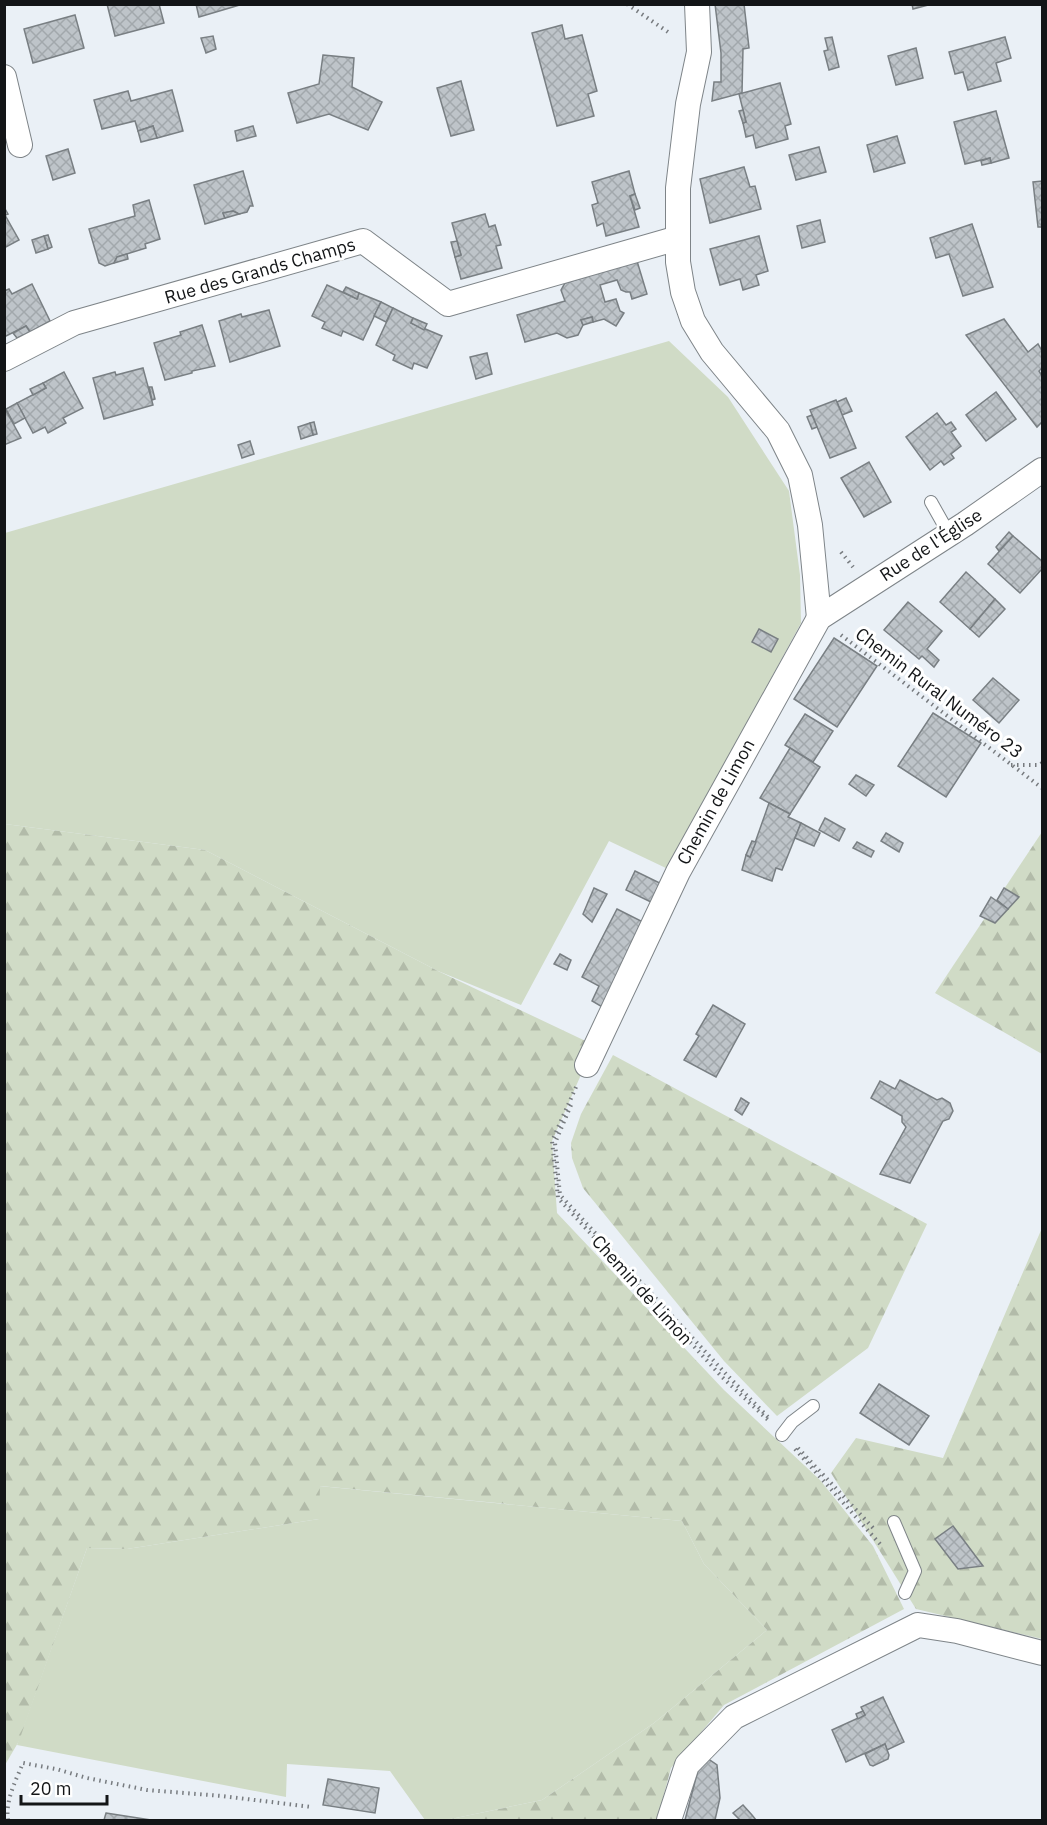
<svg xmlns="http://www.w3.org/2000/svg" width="1047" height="1825" viewBox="0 0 1047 1825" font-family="'IBM Plex Sans',sans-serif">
  <defs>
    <pattern id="forest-firs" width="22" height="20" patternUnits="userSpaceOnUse" patternTransform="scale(1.5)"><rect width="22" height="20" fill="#d0dbc6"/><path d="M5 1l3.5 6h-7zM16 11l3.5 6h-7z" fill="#b2bba9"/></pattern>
    <pattern id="building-cross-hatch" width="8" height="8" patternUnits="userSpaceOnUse" patternTransform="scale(1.5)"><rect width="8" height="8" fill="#bec4c9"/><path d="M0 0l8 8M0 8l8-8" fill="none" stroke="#a2a8ac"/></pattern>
  </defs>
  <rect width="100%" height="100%" fill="#eaf0f6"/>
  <!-- grass -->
  <g fill="#d0dbc6">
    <path d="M669,341L728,397L789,491L800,575L801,623L668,869L609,841L521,1005L438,971L205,850L5,824V533Z"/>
    <path d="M319,1486L682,1521L704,1564L767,1630L654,1723L542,1800L446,1820H425L390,1771L287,1764L286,1797L17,1745L87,1548L127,1549L319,1519Z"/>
  </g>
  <!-- forest -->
  <g fill="url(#forest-firs)">
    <path d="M5,824L205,850L438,971L594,1045L552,1141L557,1213L724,1390L820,1480L873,1546L904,1609L724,1705L671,1768L657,1820H446L542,1800L654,1723L767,1630L704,1564L682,1521L320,1486L319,1519L127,1549L87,1548L19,1741L5,1765Z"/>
    <path d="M1042,832V1054L935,993Z"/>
    <path d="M613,1055L927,1224L868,1348L777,1416L724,1361L583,1188L572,1158L571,1143L581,1114Z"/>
    <path d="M1042,1228V1639L916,1609L831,1473L856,1438L943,1458Z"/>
  </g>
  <!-- building -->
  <g fill="url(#building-cross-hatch)" stroke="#797f83" stroke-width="1.5">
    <path d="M107,4H159L164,23L115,36Z"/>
    <path d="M196,4H243L199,17Z"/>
    <path d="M715,4H744L749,48L743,49L742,93L712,101L714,82H721V53Z"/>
    <path d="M912,4H932L913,9Z"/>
    <path d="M75,15L84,48L33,63L24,29Z"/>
    <path d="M562,25L565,39L582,35L597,91L588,94L594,116L557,126L532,33Z"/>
    <path d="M213,36L216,49L206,53L201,38Z"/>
    <path d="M832,37L839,67L829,70L824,51L828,50L825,38Z"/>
    <path d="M1005,37L1011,58L996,63L1001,81L968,90L963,72L955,74L949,52Z"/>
    <path d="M916,48L923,78L896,85L888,56Z"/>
    <path d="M323,55L354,58L352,87L382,102L368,130L329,114L297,123L288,93L319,84Z"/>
    <path d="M461,81L474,130L451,136L437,88Z"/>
    <path d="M780,83L791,124L785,126L788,139L756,148L753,135L746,137L743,123L746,122L739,94Z"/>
    <path d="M172,90L183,131L157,138L153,126L138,131L135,121L102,129L94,100L128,91L131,101Z"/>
    <path d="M743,110L746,122L743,123L739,111Z"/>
    <path d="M996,111L1009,158L991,163L990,158L965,164L954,122Z"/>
    <path d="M153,126L157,138L141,142L138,131Z"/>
    <path d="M253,126L256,136L237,141L235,131Z"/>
    <path d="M897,136L905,163L874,172L867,145Z"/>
    <path d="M819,147L826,172L796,180L789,155Z"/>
    <path d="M68,149L75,173L53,180L46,156Z"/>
    <path d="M990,158L991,163L982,165L981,161Z"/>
    <path d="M744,167L750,187L755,186L761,209L710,223L700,179Z"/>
    <path d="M243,171L253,206H250L247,212L239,214L233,211L223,213L225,218L205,224L194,185Z"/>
    <path d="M629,171L635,194L630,196L639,227L606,236L603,223L597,226L592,205L598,203L592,182Z"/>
    <path d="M1042,181V227H1038L1033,182Z"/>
    <path d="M635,194L640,208L635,210L630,196Z"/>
    <path d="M149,200L160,239L145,244L146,248L117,257L114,263L105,266L99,263L89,229L135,216L133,205Z"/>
    <path d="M4,207L8,214L5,215L19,240L4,248Z"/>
    <path d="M233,211L239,214L225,218L223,213Z"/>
    <path d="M485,214L489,227L495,225L501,245L496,246L502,268L461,279L455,257L461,255L452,223Z"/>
    <path d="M820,220L825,242L802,248L797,226Z"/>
    <path d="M972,224L993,287L963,296L949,254L936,258L930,238Z"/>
    <path d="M48,235L52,247L48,249L44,236Z"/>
    <path d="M44,236L48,249L36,253L32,240Z"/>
    <path d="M759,236L768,271L756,275L759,285L743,290L740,279L720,285L710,249Z"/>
    <path d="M457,241L461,255L455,257L451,242Z"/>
    <path d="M127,254L128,259L114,263L117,257Z"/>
    <path d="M637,261L647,294L632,299L630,292H626L621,290L617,280L600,285L605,302L616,299L620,311L624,313L616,326L604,319L593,322L592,317L581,320L583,325L578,335L567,338L557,333L525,342L517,315L565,301L561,290L565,283Z"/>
    <path d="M32,284L50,321L30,332L26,326L4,337V291L9,289L12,294Z"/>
    <path d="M327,285L357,299L359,293L381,302L363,340L343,331L341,336L322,328L325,322L312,316Z"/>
    <path d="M346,287L359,293L357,299L343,292Z"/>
    <path d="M381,302L393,308L386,322L374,316Z"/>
    <path d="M393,308L413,318L411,323L442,336L427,368L414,363L412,369L393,360L395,355L376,345Z"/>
    <path d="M269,310L280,346L230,362L219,321L241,314L242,317Z"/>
    <path d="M592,317L593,322L583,325L581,320Z"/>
    <path d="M413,318L427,324L424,330L411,323Z"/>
    <path d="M1004,319L1028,352L1038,344L1042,351V368L1039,371L1042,376V422L1037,427L966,335Z"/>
    <path d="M202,325L215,366L192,371V373L165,380L154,343L181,335L180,332Z"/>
    <path d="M26,326L30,332L17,338L13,333Z"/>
    <path d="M487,353L492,374L476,379L470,357Z"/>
    <path d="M143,368L153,405L104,419L93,378L115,372L116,375Z"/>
    <path d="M64,372L83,408L63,418L66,423L48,433L45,427L33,433L17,403L46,388L43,383Z"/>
    <path d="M43,383L46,388L33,395L30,389Z"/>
    <path d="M149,387H152L155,399L152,400Z"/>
    <path d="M996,392L1016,419L986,441L966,415Z"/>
    <path d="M846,398L852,411L842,415L837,402Z"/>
    <path d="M836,400L856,448L830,458L810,410Z"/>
    <path d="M17,403L25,418L14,424L6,409Z"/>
    <path d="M4,407L21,438L4,445Z"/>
    <path d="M937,413L946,425L951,422L956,429L951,432L961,446L951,454L954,458L944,465L941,461L930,470L906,437Z"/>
    <path d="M812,415L817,427L812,429L807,417Z"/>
    <path d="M314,422L317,434L313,435L310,423Z"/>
    <path d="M310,423L313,435L301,439L298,427Z"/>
    <path d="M250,441L254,454L242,458L238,445Z"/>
    <path d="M869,462L891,502L864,517L841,478Z"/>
    <path d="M1009,532L1013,536L999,551L996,547Z"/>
    <path d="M1013,536L1042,561V569L1020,593L988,564Z"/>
    <path d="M966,572L995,599L970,629L940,602Z"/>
    <path d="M995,599L1005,609L979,637L970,629Z"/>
    <path d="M908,602L942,631L927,649L939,660L934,667L922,656L919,659L884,630Z"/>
    <path d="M759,629L778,639L771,652L752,642Z"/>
    <path d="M834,638L877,666L837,727L794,699Z"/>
    <path d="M993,678L1019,700L999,723L973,700Z"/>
    <path d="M933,713L981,743L946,797L898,766Z"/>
    <path d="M805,714L833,731L813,762L785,745Z"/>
    <path d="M790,748L820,767L790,814L760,798Z"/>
    <path d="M856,775L874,785L866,796L849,784Z"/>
    <path d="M769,803L790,814L788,817L801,823L782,870L776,868L772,881L742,870L746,855L750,857Z"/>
    <path d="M825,818L845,829L839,841L819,830Z"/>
    <path d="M801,823L820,833L814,846L795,838Z"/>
    <path d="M886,833L903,843L899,852L881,841Z"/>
    <path d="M752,841L756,842L750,857L746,855Z"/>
    <path d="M857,842L874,851L871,857L853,848Z"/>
    <path d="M635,871L666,886L657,905L626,890Z"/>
    <path d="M594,888L607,894L592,922L583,914Z"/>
    <path d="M1004,888L1019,897L1008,909L997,900Z"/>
    <path d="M991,897L1008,909L995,923L980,916Z"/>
    <path d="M617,909L647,924L604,1008L592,1001L599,986L582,977Z"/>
    <path d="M560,954L571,960L567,970L554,964Z"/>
    <path d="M713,1005L745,1024L716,1077L684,1060L699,1036L696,1034Z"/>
    <path d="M900,1080L937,1100L942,1098L950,1103L953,1111L949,1119L943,1121L910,1183L880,1174L906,1127L902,1122V1116L871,1098L880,1081L895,1089Z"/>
    <path d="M741,1098L749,1103L742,1115L735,1110Z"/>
    <path d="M879,1384L929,1416L909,1445L860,1413Z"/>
    <path d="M953,1526L983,1566L958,1569L935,1539Z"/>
    <path d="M883,1697L904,1742L887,1750L885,1744L846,1762L832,1730L865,1715L861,1707Z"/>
    <path d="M863,1711L865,1715L858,1719L856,1714Z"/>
    <path d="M885,1744L889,1755L888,1759L873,1766L870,1765L865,1754Z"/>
    <path d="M707,1758L717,1765L720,1798L715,1820H685L698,1770Z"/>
    <path d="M328,1779L379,1788L375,1813L323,1805Z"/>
    <path d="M743,1805L752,1815L756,1820H740L733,1813Z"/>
    <path d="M106,1813L151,1820H104Z"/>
  </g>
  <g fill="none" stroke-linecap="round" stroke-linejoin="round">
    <!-- service casing -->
    <g stroke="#7e8488" stroke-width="14">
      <g id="service">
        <path d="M931,502L949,534"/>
        <path d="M782,1435L792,1422L813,1406"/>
        <path d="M894,1522L915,1571L905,1593"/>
      </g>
    </g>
    <!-- minor casing -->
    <g stroke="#7e8488" stroke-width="26">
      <g id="minor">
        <path d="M697,4L699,52L688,104L678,188V262L683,292L693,321L712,352L778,431L800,475L810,525L819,618"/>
        <path d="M4,77L20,145"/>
        <path d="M4,359L74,323L363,241L448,304L678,238"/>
        <path d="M587,1065L678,872L819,618L965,524L1042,470"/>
        <path d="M669,1820L687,1765L734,1717L918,1625L957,1631L1042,1653"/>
      </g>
    </g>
    <!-- path -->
    <g stroke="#777b7f" stroke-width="4" stroke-dasharray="1.5 4.5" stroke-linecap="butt">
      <path d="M627,4L671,34"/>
      <path d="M841,552L853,567"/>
      <path d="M841,635L1042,788"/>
      <path d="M1011,765H1039L1042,763"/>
      <path d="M576,1087L552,1141L558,1198L722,1377L768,1420"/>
      <path d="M571,1105L555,1143L560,1195L726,1374L768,1417"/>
      <path d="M798,1448L875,1530"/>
      <path d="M795,1449L880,1544"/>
      <path d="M8,1820C5,1801 16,1780 23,1763L56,1769L87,1778L147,1790L222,1796L312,1807"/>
    </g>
    <!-- service -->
    <use href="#service" stroke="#fff" stroke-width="12"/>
    <!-- minor -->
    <use href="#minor" stroke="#fff" stroke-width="24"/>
  </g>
  <g text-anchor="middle" stroke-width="6" stroke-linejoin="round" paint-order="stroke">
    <!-- street labels -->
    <g font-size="18" fill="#131517" stroke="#fff">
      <text transform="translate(260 271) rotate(-16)" y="6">Rue des Grands Champs</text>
      <text transform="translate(931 545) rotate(-33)" y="6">Rue de l'Église</text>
      <text transform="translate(939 693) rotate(37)" y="6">Chemin Rural Numéro 23</text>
      <text transform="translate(716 802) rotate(-61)" y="6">Chemin de Limon</text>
      <text transform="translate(642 1290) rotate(48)" y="6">Chemin de Limon</text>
    </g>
  </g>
  <!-- border -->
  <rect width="1047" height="1825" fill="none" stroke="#131517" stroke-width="12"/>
  <!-- scale -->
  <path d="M21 1795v9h86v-9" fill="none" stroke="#131517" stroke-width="3"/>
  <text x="30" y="1795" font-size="18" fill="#131517" stroke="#ffffff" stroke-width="4.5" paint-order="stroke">20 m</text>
</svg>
